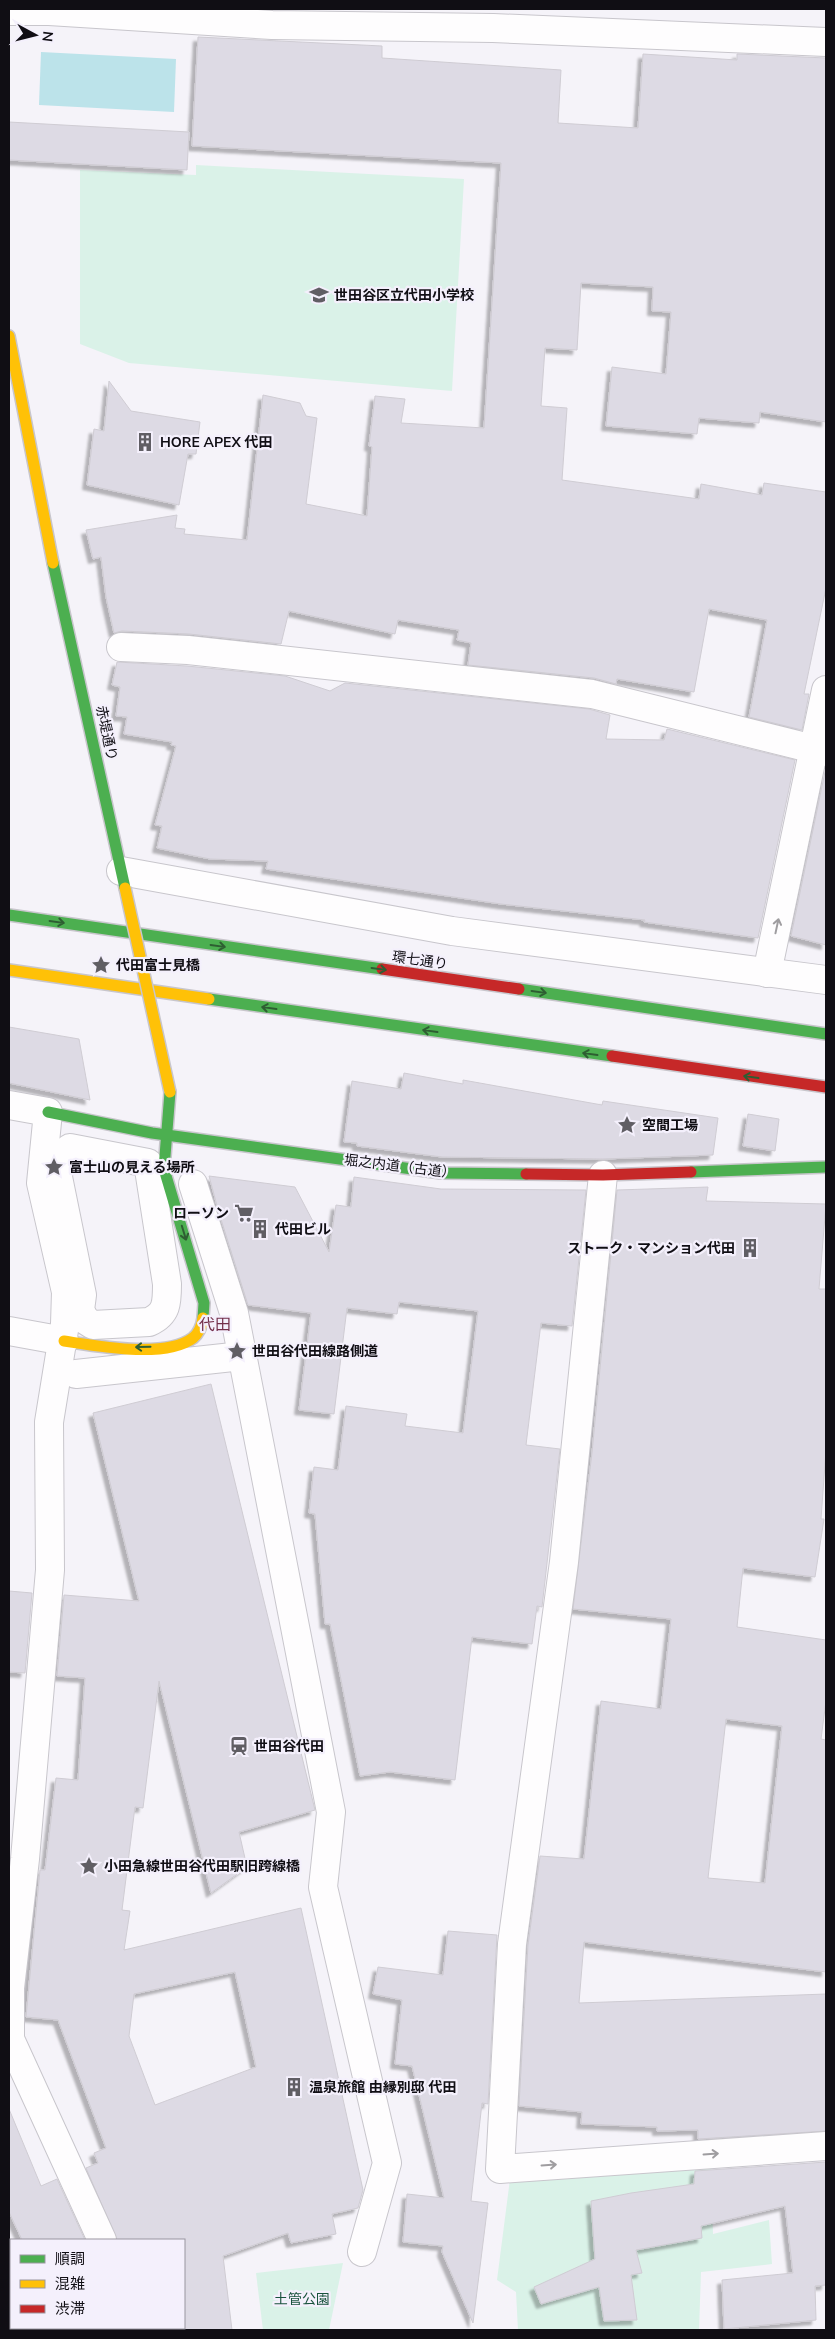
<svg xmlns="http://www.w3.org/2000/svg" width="835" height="2339" viewBox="0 0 835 2339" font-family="'Nunito Sans','Noto Sans JP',sans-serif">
  <defs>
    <filter id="shadow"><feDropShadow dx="-4.5" dy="4.5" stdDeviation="1" flood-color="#0004"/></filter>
  </defs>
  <rect width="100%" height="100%" fill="#f5f3f9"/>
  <!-- green -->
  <g fill="#daf2e8">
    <path d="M196,165L464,179L452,391L129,363L80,344V170L196,175Z"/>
    <path d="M711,2163L713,2234L769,2220L772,2264L701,2272L699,2330H518L516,2292L497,2280L510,2179Z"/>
    <path d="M343,2263L329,2330H263L256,2273Z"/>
  </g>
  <!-- water -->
  <path fill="#bce3ea" d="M41,52L176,59L174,112L39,105Z"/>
  <!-- building -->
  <g fill="#dddae4" stroke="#cfccd3" fill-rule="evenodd" filter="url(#shadow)">
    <path d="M198,37L382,46V58L561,70L558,123L638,128L643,54L737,60V54L826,58V422L760,412L759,423L699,418L697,434L606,426L612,367L666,374L671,312L652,311L653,287L581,283L577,350L545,348L541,406L567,408L562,480L699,499L701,484L762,495L764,483L826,492V588L804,694H809L802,730L749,717L767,620L709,609L694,692L617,679L616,684L594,678L468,665L471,643L457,640L459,630L398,620L395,634L289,611L281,644L189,634L122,631L114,633L106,597L101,557L93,559L86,530L177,515L175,528L185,529L184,534L247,540L263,395L300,403L306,416L317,418L306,504L367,516L372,447L369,446L375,396L405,399L401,423L484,428L501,163L192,146Z"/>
    <path d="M9,122L189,132L187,170L9,160Z"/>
    <path d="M109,381L131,411L200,422L196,454H188L179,505L87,485L94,429L104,431Z"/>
    <path d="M117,662L187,666L285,676L330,691L345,683L589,709L610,715L606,739L664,740L667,729L795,760L758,938L644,922L645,920L501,904L266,869L268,861L210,859L157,848L162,826L155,825L176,746L171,745L172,742L124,734L127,717L116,716L120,687L112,685Z"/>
    <path d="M826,767V945L791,936Z"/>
    <path d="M9,1027L79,1039L90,1100L9,1083Z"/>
    <path d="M404,1073L463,1084V1080L602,1105L603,1101L718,1118L713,1155L603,1159L442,1157L357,1146V1143L344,1142L352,1081L401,1089Z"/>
    <path d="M748,1114L779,1119L775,1151L743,1146Z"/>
    <path d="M209,1176L295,1187L329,1252L336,1205L351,1207L354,1177L441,1189L586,1190L572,1326L541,1323L526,1445L560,1449L542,1607L537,1606L532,1644L472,1637L455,1780L390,1772L360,1776L330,1624H325L315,1514L309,1513L314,1467L338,1470L346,1406L407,1414L405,1426L463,1433L478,1311L399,1302L397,1314L347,1308L334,1414L299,1410L311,1313L248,1305L219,1213Z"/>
    <path d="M708,1187L706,1201L826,1204L819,1289H826V1450L821,1519H824L815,1577L743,1568L737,1627L826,1640V1701L821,1739L826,1740V1972L584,1942L579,2003L826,1994V2131L698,2139V2130L657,2131V2127L581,2124L582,2112L519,2106L528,1945L540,1856L584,1859L601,1701L661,1709L671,1619L573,1609L592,1453L617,1190ZM726,1719L782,1726L765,1883L708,1878Z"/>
    <path d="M211,1384L315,1810L239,1832L247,1867L211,1893L159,1681L143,1808L135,1807L122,1910L130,1911L124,1950L301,1908L363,2190L358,2208L332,2214L336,2234L291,2243L288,2233L223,2256L232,2330H184V2240H117L86,2168L98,2163L94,2153L106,2148L58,2020L26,2017L40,1870H45L56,1778L78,1780L85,1678L57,1676L64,1595L139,1601L93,1413ZM235,1972L256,2067L155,2105L129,2036L134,1994Z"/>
    <path d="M9,1591L32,1593L25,1673L9,1672Z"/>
    <path d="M448,1931L497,1935L488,2104L482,2103L471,2201L488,2203L473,2323L442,2252L443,2246L403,2242L407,2194L444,2198L412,2066L395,2064L402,2000L373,1994L378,1967L443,1975Z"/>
    <path d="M9,2109L41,2186L57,2179L85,2240H22L9,2212Z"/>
    <path d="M826,2162V2285L815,2286L816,2320L724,2329L722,2280L793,2273L785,2206L701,2226L702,2238L636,2250L642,2273L631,2275L637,2320L604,2321L599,2287L541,2304L534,2287L595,2259L591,2201L631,2193L694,2184L695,2171Z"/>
  </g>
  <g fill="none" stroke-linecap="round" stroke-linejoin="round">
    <!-- street casing -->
    <g stroke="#c8c6cc" stroke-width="30">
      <g id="street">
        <path d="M9,11H49L272,25L493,28L826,42"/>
        <path d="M121,647L188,650L592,694L826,752"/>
        <path d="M121,871L452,931L826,980"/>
        <path d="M767,973L826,690"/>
        <path d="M9,1105L48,1112L41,1183L66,1292L65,1324L49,1422L50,1570L25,1859L10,1988V2039L102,2240"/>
        <path d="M70,1148L148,1163L167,1284C167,1303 167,1314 149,1322L93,1325L85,1320L80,1310L82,1295L58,1177L60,1156Z"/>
        <path d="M603,1175L564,1562L512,1944L500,2169L826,2146"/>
        <path d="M193,1184L234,1313L331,1812L323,1887L387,2163L362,2252"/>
        <path d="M9,1331L64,1341"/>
        <path d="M76,1374L242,1356"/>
        <path d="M9,2304H11"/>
        <path d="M124,2328L125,2330"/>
      </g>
    </g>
    <!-- fast casing -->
    <g stroke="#c8c6cc" stroke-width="14">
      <g id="fast">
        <path d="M53,563L125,888"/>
        <path d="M9,915L382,969"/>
        <path d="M519,989L826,1034"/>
        <path d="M209,999L612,1056"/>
        <path d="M170,1092L164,1169L204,1303L203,1318"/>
        <path d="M48,1112L152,1133L441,1173L526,1174"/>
        <path d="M691,1172L826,1167"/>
      </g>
    </g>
    <!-- slow casing -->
    <g stroke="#c8c6cc" stroke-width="14">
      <g id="slow">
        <path d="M9,336L53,563"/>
        <path d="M9,970L209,999"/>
        <path d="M64,1341C97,1346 165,1359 193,1338C199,1333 202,1325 203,1318"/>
      </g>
    </g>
    <!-- jam casing -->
    <g stroke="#c8c6cc" stroke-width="14">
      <g id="jam">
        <path d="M382,969L519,989"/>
        <path d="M612,1056L826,1087"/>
        <path d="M526,1174L603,1175L691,1172"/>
      </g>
    </g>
    <!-- street -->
    <use href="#street" stroke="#fefdfe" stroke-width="28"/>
    <!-- fast -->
    <use href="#fast" stroke="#4caf50" stroke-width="11"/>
    <!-- slow -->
    <use href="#slow" stroke="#ffc107" stroke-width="11"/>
    <!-- jam -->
    <use href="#jam" stroke="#c62828" stroke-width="11"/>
    <!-- slow-bridge casing -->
    <g stroke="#c8c6cc" stroke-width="14" stroke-linecap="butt">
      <path id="slow-bridge" d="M125,888L170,1092"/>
    </g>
    <!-- slow-bridge -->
    <use href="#slow-bridge" stroke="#ffc107" stroke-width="11"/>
  </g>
  <!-- one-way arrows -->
  <defs><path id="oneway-shaft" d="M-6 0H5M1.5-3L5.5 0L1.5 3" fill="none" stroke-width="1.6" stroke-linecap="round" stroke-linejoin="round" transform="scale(1.25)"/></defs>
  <g stroke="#2e5e32">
    <use href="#oneway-shaft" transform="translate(57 922) rotate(8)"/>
    <use href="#oneway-shaft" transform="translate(218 946) rotate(8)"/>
    <use href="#oneway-shaft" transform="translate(379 969) rotate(8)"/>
    <use href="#oneway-shaft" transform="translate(539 992) rotate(8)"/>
    <use href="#oneway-shaft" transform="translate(269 1008) rotate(-172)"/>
    <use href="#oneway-shaft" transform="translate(430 1031) rotate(-172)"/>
    <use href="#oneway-shaft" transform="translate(590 1054) rotate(-172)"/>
    <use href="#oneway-shaft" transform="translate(751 1077) rotate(-172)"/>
    <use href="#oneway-shaft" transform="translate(184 1233) rotate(73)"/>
    <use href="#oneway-shaft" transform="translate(143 1347) rotate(179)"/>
  </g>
  <g stroke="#9f9da0">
    <use href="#oneway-shaft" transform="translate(777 926) rotate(-78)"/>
    <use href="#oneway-shaft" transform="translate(711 2154) rotate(-4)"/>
    <use href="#oneway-shaft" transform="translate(549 2165) rotate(-4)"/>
  </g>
  <!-- icons -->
  <defs>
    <g id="school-bare" transform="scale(1.5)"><path d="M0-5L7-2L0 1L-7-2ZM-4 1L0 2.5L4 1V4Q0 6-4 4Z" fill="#605e64" stroke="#f4f0fc" stroke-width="2.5" paint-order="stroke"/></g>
    <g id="building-bare" transform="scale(1.5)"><path d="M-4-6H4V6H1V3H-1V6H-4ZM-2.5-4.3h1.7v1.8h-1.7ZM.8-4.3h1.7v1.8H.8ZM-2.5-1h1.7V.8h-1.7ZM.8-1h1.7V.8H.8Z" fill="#605e64" stroke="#f4f0fc" stroke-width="2.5" paint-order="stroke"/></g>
    <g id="sight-bare" transform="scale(1.5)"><path d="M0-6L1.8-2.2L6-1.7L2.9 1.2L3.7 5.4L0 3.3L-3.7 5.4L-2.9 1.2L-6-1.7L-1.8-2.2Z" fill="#605e64" stroke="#f4f0fc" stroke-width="2.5" paint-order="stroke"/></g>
    <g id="supermarket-bare" transform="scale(1.5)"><path d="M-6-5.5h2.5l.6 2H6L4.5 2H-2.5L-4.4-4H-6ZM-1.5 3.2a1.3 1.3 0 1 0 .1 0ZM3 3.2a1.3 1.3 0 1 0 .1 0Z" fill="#605e64" stroke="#f4f0fc" stroke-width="2.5" paint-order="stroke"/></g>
    <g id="station-bare" transform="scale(1.5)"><path d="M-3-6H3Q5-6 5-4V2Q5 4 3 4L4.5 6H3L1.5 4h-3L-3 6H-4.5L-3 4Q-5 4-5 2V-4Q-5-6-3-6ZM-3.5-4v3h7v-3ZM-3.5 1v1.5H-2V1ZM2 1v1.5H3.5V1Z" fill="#605e64" stroke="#f4f0fc" stroke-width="2.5" paint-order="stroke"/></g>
  </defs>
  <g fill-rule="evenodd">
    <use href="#school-bare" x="319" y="295"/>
    <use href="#building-bare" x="145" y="442"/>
    <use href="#sight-bare" x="101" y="965"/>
    <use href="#sight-bare" x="627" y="1125"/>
    <use href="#sight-bare" x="54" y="1167"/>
    <use href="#supermarket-bare" x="244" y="1213"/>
    <use href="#building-bare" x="260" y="1229"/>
    <use href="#building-bare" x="750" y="1248"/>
    <use href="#sight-bare" x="237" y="1351"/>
    <use href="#station-bare" x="239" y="1746"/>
    <use href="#sight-bare" x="89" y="1866"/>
    <use href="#building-bare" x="294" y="2087"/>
  </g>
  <g text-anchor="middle" stroke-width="4.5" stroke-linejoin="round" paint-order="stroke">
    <!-- poi labels -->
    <g font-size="14" font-weight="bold" fill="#100e14" stroke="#f4f0fc" text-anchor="start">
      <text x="334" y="300">世田谷区立代田小学校</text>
      <text x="160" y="447">HORE APEX 代田</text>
      <text x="116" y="970">代田富士見橋</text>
      <text x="642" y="1130">空間工場</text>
      <text x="69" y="1172">富士山の見える場所</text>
      <text x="229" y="1218" text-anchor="end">ローソン</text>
      <text x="275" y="1234">代田ビル</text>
      <text x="735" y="1253" text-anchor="end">ストーク・マンション代田</text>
      <text x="252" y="1356">世田谷代田線路側道</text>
      <text x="254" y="1751">世田谷代田</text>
      <text x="104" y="1871">小田急線世田谷代田駅旧跨線橋</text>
      <text x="309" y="2092">温泉旅館 由縁別邸 代田</text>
    </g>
    <!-- street labels -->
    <g font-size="14" fill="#100e14" stroke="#f4f0fc">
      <text transform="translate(107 733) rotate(78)" y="5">赤堤通り</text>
      <text transform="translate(420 960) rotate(8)" y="5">環七通り</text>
      <text transform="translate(400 1166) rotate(7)" y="5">堀之内道（古道）</text>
    </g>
    <!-- park labels -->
    <g font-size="14" fill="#19533d" stroke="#f4f0fc">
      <text x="302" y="2304">土管公園</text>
    </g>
    <!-- quarter labels -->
    <g font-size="16" fill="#732f4a" stroke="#f4f0fc">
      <text x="215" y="1330">代田</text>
    </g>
  </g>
  <!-- border -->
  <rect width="835" height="2339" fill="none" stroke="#100e14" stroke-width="20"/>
  <!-- legend -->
  <rect x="10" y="2239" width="175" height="90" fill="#f4f0fc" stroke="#99969f"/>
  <rect x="20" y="2255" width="25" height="8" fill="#4caf50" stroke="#99969f"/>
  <text x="55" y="2264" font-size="15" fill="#100e14">順調</text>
  <rect x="20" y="2280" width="25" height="8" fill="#ffc107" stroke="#99969f"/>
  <text x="55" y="2289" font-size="15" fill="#100e14">混雑</text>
  <rect x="20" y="2305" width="25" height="8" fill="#c62828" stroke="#99969f"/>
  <text x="55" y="2314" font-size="15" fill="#100e14">渋滞</text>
  <!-- north arrow -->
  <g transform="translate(35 35) rotate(97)" stroke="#f4f0fc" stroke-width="4" paint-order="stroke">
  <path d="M0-4L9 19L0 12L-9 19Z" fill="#100e14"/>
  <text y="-8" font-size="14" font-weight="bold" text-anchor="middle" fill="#100e14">N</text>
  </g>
</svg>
